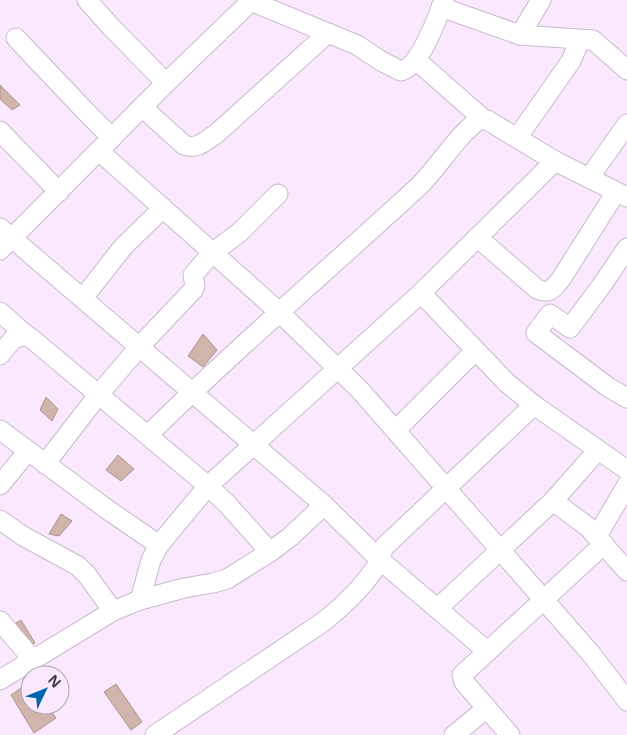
<svg xmlns="http://www.w3.org/2000/svg" width="627" height="735" viewBox="0 0 627 735" font-family="'Open Sans',sans-serif">
  <rect width="100%" height="100%" fill="#fae8fe"/>
  <!-- building -->
  <g fill="#d1b5ac" stroke="#ae948b">
    <path d="M0,85L20,105L12,110L0,99Z"/>
    <path d="M203,334L217,350L203,367L188,356Z"/>
    <path d="M46,397L58,409L52,421L40,410Z"/>
    <path d="M118,455L134,469L121,481L106,470Z"/>
    <path d="M61,514L72,521L59,536L49,534Z"/>
    <path d="M21,620L35,643L25,648L11,626Z"/>
    <path d="M30,682V705H47L56,718L34,733L11,695Z"/>
    <path d="M116,684L142,722L131,730L104,692Z"/>
  </g>
  <g fill="none" stroke-linecap="round" stroke-linejoin="round">
    <!-- minor casing -->
    <g stroke="#cab9ce" stroke-width="21">
      <g id="minor">
        <path d="M87,0L111,27L166,83"/>
        <path d="M248,0L357,45L381,61L401,71C421,66 437,18 444,0"/>
        <path d="M441,7L520,35L593,40L627,70"/>
        <path d="M520,35L541,0"/>
        <path d="M16,38L88,114L112,138"/>
        <path d="M416,60L482,118"/>
        <path d="M142,107L184,145C197,150 205,141 216,134L328,33"/>
        <path d="M0,131L59,192"/>
        <path d="M517,138L571,61L580,40"/>
        <path d="M99,151L278,311L359,389L530,584L592,655L627,701"/>
        <path d="M589,178L627,124"/>
        <path d="M0,228L324,505L380,560L480,645L484,653"/>
        <path d="M477,237L537,289C551,295 553,288 561,279L616,192"/>
        <path d="M627,248L602,285L570,328L550,314L536,333L608,387L627,398"/>
        <path d="M0,250L166,83L251,1"/>
        <path d="M421,293L507,383L534,405L627,470"/>
        <path d="M83,298L123,247L163,208"/>
        <path d="M0,312L26,335"/>
        <path d="M0,355L13,339L26,335L32,339L208,486L228,505L270,552"/>
        <path d="M0,430L108,510L159,545"/>
        <path d="M396,430L475,351"/>
        <path d="M148,435C235,349 328,270 418,187C438,168 457,135 479,120L482,118L487,120L555,161L627,197"/>
        <path d="M45,464L99,394L140,346L193,290L195,286L193,275L212,253L239,233L278,194"/>
        <path d="M0,485L28,451"/>
        <path d="M553,501L588,527L627,571"/>
        <path d="M0,520L23,536L78,566L87,575L113,611"/>
        <path d="M597,536L627,485"/>
        <path d="M140,600L151,560L159,545L208,486L421,293L555,161"/>
        <path d="M438,608L553,501L598,450"/>
        <path d="M0,621L33,660"/>
        <path d="M0,680L113,611L140,600L184,588L213,583L227,579L270,552L290,537L324,505"/>
        <path d="M155,735L323,622C343,606 366,584 379,562C382,558 381,552 384,547L534,405"/>
        <path d="M454,735L487,708"/>
        <path d="M510,735L464,682L462,675L604,544"/>
      </g>
    </g>
    <!-- minor -->
    <use href="#minor" stroke="#fff" stroke-width="19"/>
  </g>
  <!-- north arrow -->
  <g transform="translate(45 690) rotate(47)"><circle r="24" fill="#fae8fe" stroke="#afa2b2"/>
  <path d="M0-4L9 19L0 12L-9 19Z" fill="#0064b0"/>
  <text y="-8" font-size="14" font-weight="bold" text-anchor="middle" fill="#3f3841">N</text>
  </g>
</svg>
